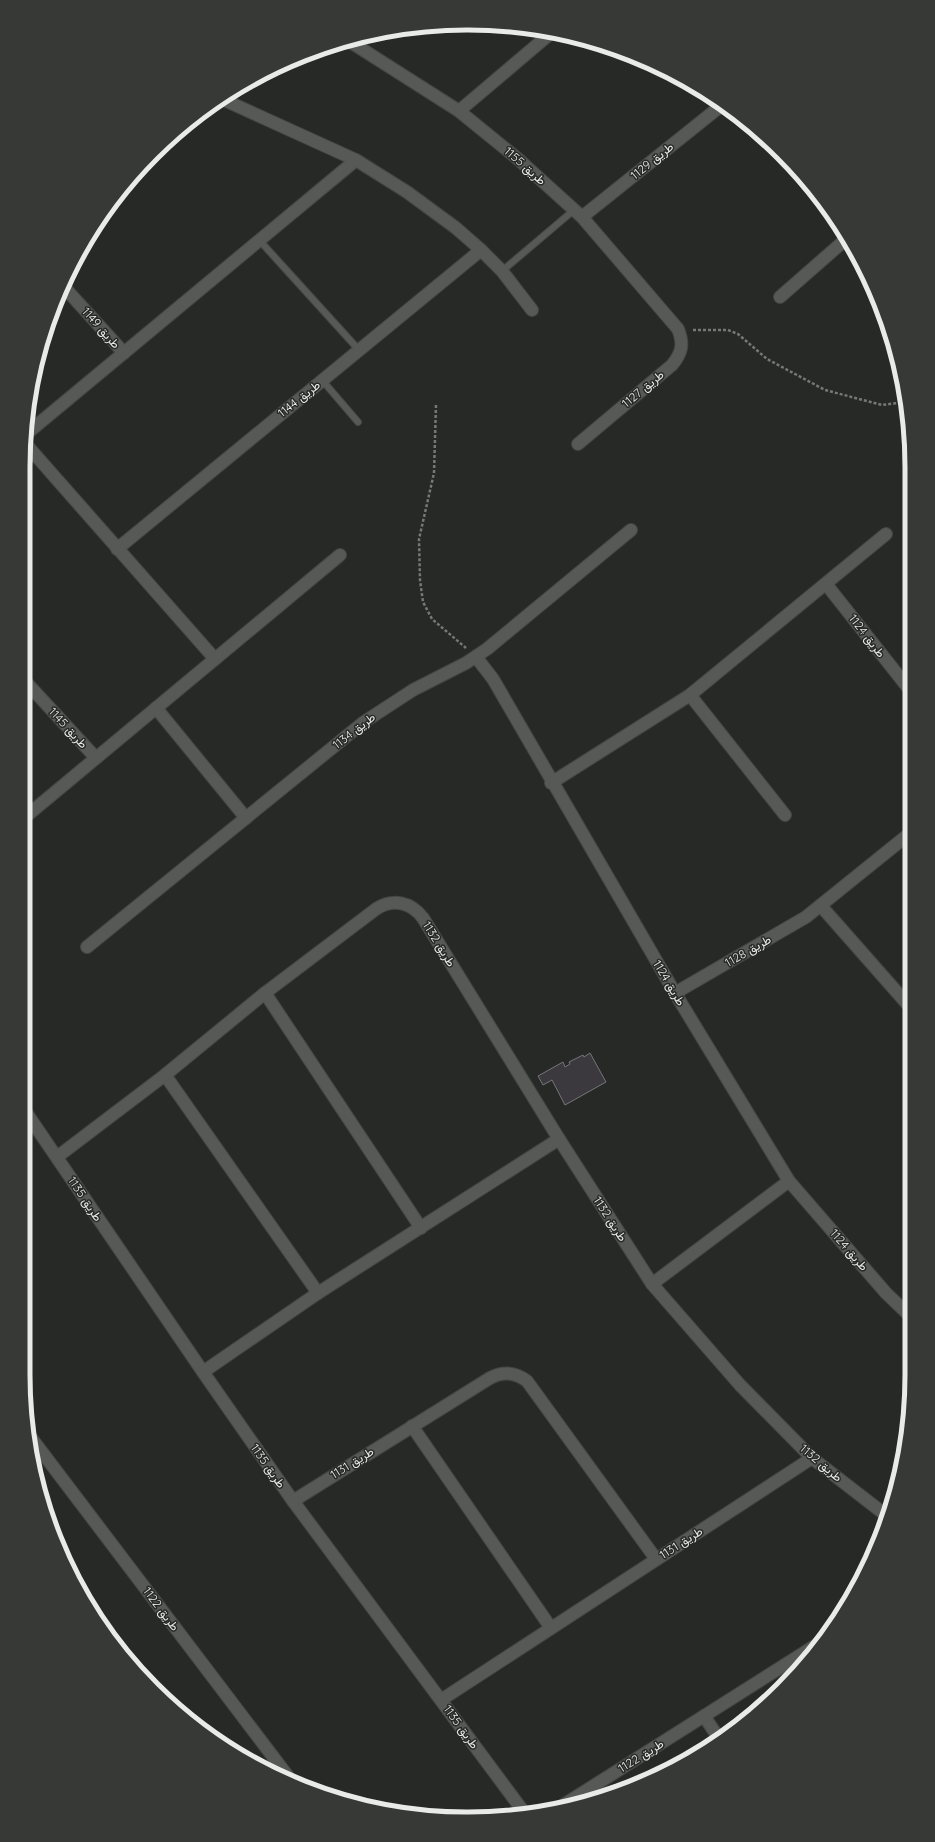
<svg xmlns="http://www.w3.org/2000/svg" width="935" height="1842" viewBox="0 0 935 1842" font-family="Quicksand,Vazirmatn,sans-serif">
  <rect width="100%" height="100%" fill="#262925"/>
  <!-- building -->
  <path fill="#3b393e" stroke="#77757a" d="M590,1053L606,1082L565,1105L552,1080L543,1085L538,1076L563,1062L565,1067L570,1064L569,1062L583,1055L584,1057Z"/>
  <g fill="none" stroke-linecap="round" stroke-linejoin="round">
    <!-- service casing -->
    <g stroke="#434642" stroke-width="8">
      <g id="service">
        <path d="M260,241L359,350"/>
        <path d="M502,271L574,210"/>
        <path d="M322,380L358,422"/>
      </g>
    </g>
    <!-- minor casing -->
    <g stroke="#434642" stroke-width="14">
      <g id="minor">
        <path d="M349,41L459,111L518,159L582,217L678,329C684,344 682,353 672,365L578,444"/>
        <path d="M222,99L356,160L407,192L456,228L481,250L502,271L532,310"/>
        <path d="M459,111L551,33"/>
        <path d="M582,217L722,105"/>
        <path d="M63,286L124,353"/>
        <path d="M780,297L845,240"/>
        <path d="M25,435L356,160"/>
        <path d="M24,442L215,659"/>
        <path d="M117,549L481,250"/>
        <path d="M826,584L909,689"/>
        <path d="M476,657L493,679L675,993L789,1181L886,1293L911,1317"/>
        <path d="M24,680L96,758"/>
        <path d="M690,695L785,815"/>
        <path d="M156,708L246,818"/>
        <path d="M551,783L690,695L886,534"/>
        <path d="M24,818L340,555"/>
        <path d="M821,906L910,1007"/>
        <path d="M87,947L364,722L413,690L466,663L487,649L631,530"/>
        <path d="M265,993L421,1228"/>
        <path d="M675,993L806,917L909,834"/>
        <path d="M165,1075L318,1293"/>
        <path d="M23,1108L203,1372L293,1501L526,1815"/>
        <path d="M57,1157L165,1075L265,993L376,909C393,898 411,902 423,918L559,1139L652,1284L740,1385L812,1458L887,1516"/>
        <path d="M652,1284L789,1181"/>
        <path d="M203,1372L318,1293L559,1139"/>
        <path d="M412,1426L551,1628"/>
        <path d="M29,1435L293,1783"/>
        <path d="M293,1501L490,1378C503,1371 515,1372 527,1381L656,1559"/>
        <path d="M441,1700L812,1458"/>
        <path d="M704,1716L720,1740"/>
        <path d="M557,1809L824,1640"/>
      </g>
    </g>
    <!-- path -->
    <g stroke="#767875" stroke-width="2.5" stroke-dasharray="3 2" stroke-linecap="butt">
      <path d="M693,330H728L738,334L767,359L825,390L882,405L906,402"/>
      <path d="M436,405L434,473L419,539L420,580L423,602L432,619L466,648"/>
    </g>
    <!-- service -->
    <use href="#service" stroke="#565955" stroke-width="6"/>
    <!-- minor -->
    <use href="#minor" stroke="#565955" stroke-width="12"/>
  </g>
  <g text-anchor="middle" stroke-width="3" stroke-linejoin="round" paint-order="stroke">
    <!-- street labels -->
    <g font-size="12" fill="#e9ebe8" stroke="#262925">
      <text transform="translate(652 161) rotate(-39)" y="4">طريق 1129</text>
      <text transform="translate(525 166) rotate(41)" y="4">طريق 1155</text>
      <text transform="translate(101 328) rotate(48)" y="4">طريق 1149</text>
      <text transform="translate(643 389) rotate(-40)" y="4">طريق 1127</text>
      <text transform="translate(299 399) rotate(-39)" y="4">طريق 1144</text>
      <text transform="translate(867 636) rotate(52)" y="4">طريق 1124</text>
      <text transform="translate(68 728) rotate(47)" y="4">طريق 1145</text>
      <text transform="translate(354 731) rotate(-38)" y="4">طريق 1134</text>
      <text transform="translate(439 944) rotate(58)" y="4">طريق 1132</text>
      <text transform="translate(748 951) rotate(-30)" y="4">طريق 1128</text>
      <text transform="translate(669 983) rotate(59)" y="4">طريق 1124</text>
      <text transform="translate(85 1199) rotate(56)" y="4">طريق 1135</text>
      <text transform="translate(610 1219) rotate(57)" y="4">طريق 1132</text>
      <text transform="translate(849 1250) rotate(49)" y="4">طريق 1124</text>
      <text transform="translate(352 1463) rotate(-32)" y="4">طريق 1131</text>
      <text transform="translate(821 1463) rotate(40)" y="4">طريق 1132</text>
      <text transform="translate(268 1466) rotate(55)" y="4">طريق 1135</text>
      <text transform="translate(681 1543) rotate(-33)" y="4">طريق 1131</text>
      <text transform="translate(161 1609) rotate(53)" y="4">طريق 1122</text>
      <text transform="translate(461 1727) rotate(54)" y="4">طريق 1135</text>
      <text transform="translate(641 1756) rotate(-32)" y="4">طريق 1122</text>
    </g>
  </g>
  <!-- crop -->
  <path d="M0 0H935V1842H0ZM467 30H468A437 437 0 0 1 905 467V1375A437 437 0 0 1 468 1812H467A437 437 0 0 1 30 1375V467A437 437 0 0 1 467 30Z" fill="#363935" fill-rule="evenodd"/>
  <path fill="none" stroke="#e9ebe8" stroke-width="5" d="M467 30H468A437 437 0 0 1 905 467V1375A437 437 0 0 1 468 1812H467A437 437 0 0 1 30 1375V467A437 437 0 0 1 467 30Z"/>
</svg>
